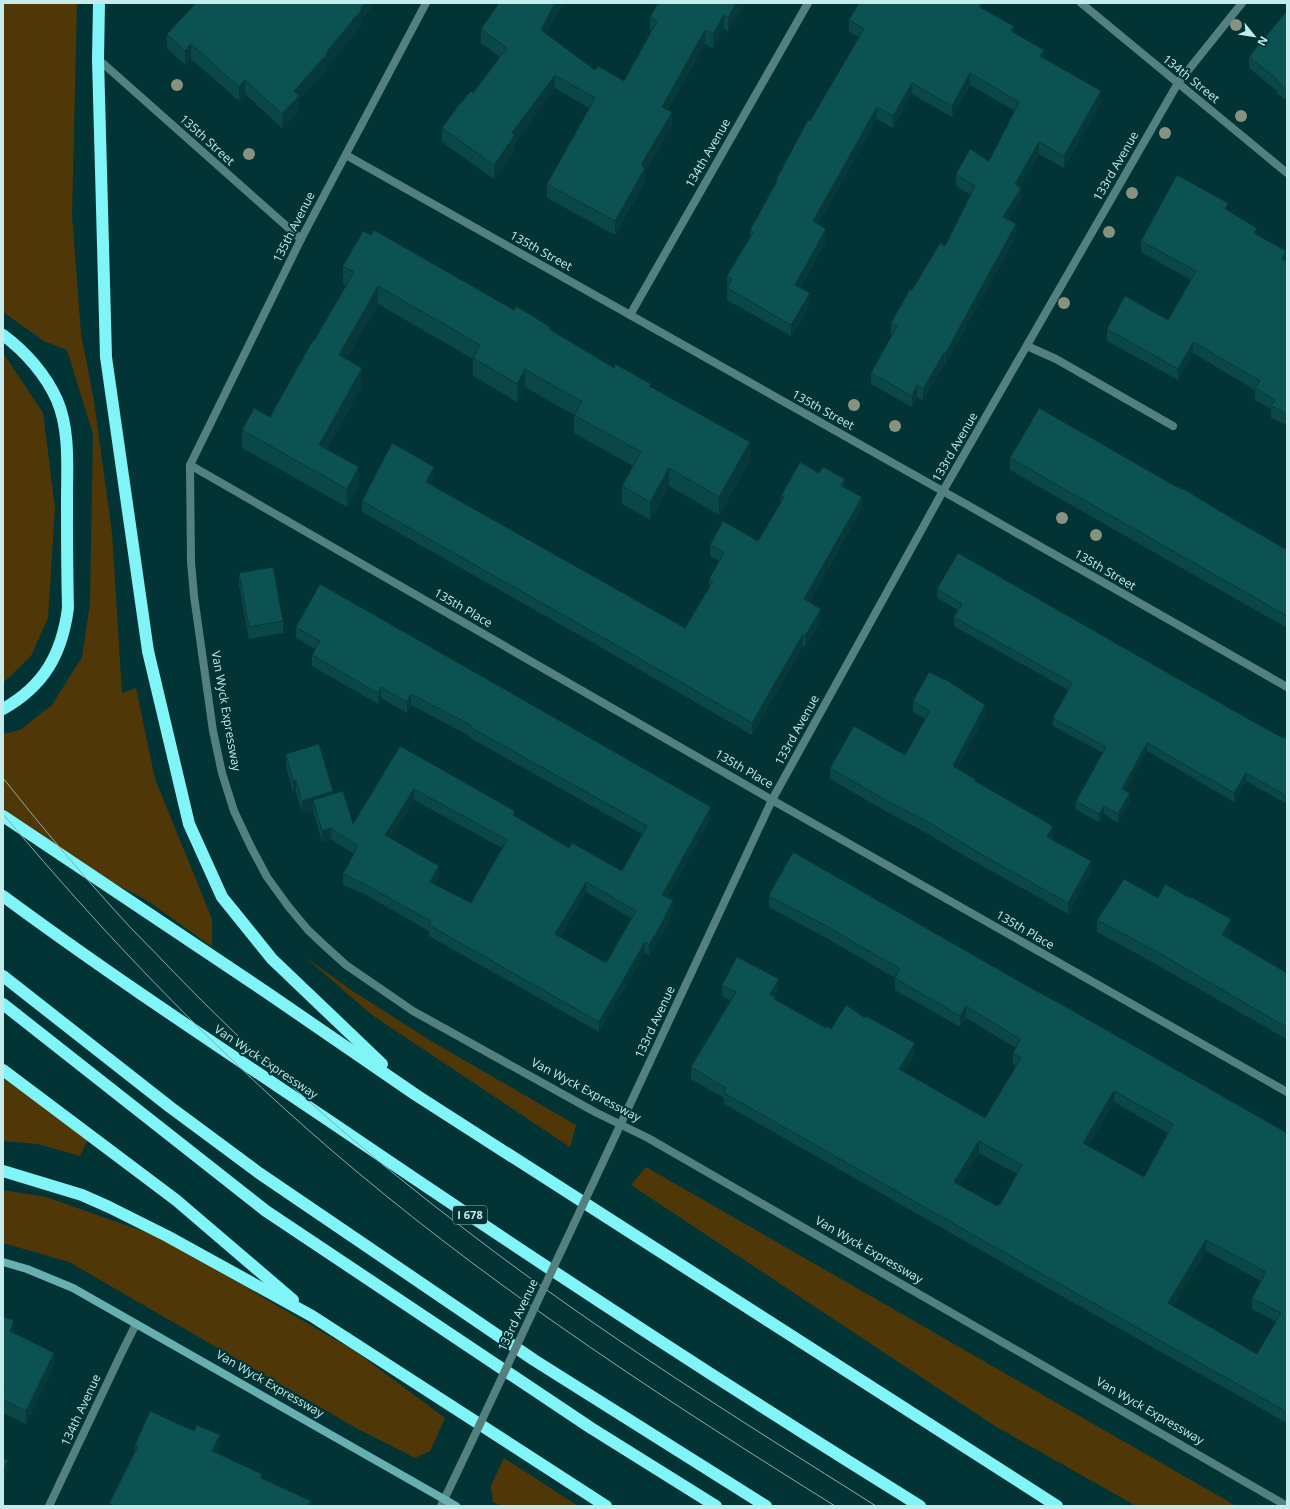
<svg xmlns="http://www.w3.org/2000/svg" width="1290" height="1509" viewBox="0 0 1290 1509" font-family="'Open Sans',sans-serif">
  <rect width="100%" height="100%" fill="#023435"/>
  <!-- green -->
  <g fill="#503708">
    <path d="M3,3H77L72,215L81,334L94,401L112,533L122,693L136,688L155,779L212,919V947L148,901L49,849L3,814V734L20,730L52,705L82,657L90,603L93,434L67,350L44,341L3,312Z"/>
    <path d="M3,353L43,413L55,508L48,618L31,656L3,683Z"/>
    <path d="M304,956L351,990L431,1041L576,1125L570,1147L372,1015Z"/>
    <path d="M3,1078L88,1139L80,1156L38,1144L3,1141Z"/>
    <path d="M646,1167L1236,1506H1136L995,1426L631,1185Z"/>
    <path d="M3,1190L46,1197L160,1237L355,1351L445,1418L430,1451L415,1458L358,1429L69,1262L3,1243Z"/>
    <path d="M504,1458L578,1506H501L493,1502L491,1486Z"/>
  </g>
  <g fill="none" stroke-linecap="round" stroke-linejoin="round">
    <!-- service -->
    <path stroke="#548080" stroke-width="8" d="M1027,346L1056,359L1173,426"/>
    <!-- minor -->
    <g stroke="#548080" stroke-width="8">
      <path d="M426,3L301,239L190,465L191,562L194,596L213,731L222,773L234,811L251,847L267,877L288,906L308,930L325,946L346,965L413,1011L595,1112L648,1138L1287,1506"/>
      <path d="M1081,3L1287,173"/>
      <path d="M98,59L301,239"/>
      <path d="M346,155L971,507L1287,687"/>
      <path d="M630,315L808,3"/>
      <path d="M190,465L772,800L1287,1092"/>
      <path d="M610,1147L772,800L943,491L1178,83L1242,3"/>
      <path d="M49,1506L122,1352L136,1324"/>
      <path d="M441,1506L472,1441"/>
    </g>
    <!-- secondary -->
    <path stroke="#67afb0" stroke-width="8" d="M3,1262L27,1269L73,1288L456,1506"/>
    <!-- motorway -->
    <g stroke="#80f4f6" stroke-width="12">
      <path d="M99,3L98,59L106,357L148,651L189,824L222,897L272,959L382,1064"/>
      <path d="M3,335C25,351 46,375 57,400C70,430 67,467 67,499C67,535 67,572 68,608C62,654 44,686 3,709"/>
      <path d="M3,816L266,992L416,1095L1057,1506"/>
      <path d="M3,896C110,975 221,1048 331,1122C525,1254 721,1383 920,1506"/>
      <path d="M3,976L170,1107L259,1173L534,1360L766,1506"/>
      <path d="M3,1004L266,1211L591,1428L716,1506"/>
      <path d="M3,1070L176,1200L293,1300"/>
      <path d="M3,1171L82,1195L109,1207L167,1236L312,1316L606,1506"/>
    </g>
    <!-- tram -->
    <g stroke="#83afaf" stroke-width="1">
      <path d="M3,778C40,825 78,870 118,914C133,931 150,947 166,964C260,1062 362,1152 471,1234C600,1333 738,1419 876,1506"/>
      <path d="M3,814C111,943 227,1063 356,1171C505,1296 670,1403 835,1506"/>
    </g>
    <!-- minor-bridge -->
    <path stroke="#548080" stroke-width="8" d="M472,1441L610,1147"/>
  </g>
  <!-- trees -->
  <g fill="#89927f">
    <circle cx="1236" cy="25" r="6"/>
    <circle cx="177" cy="85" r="6"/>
    <circle cx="1241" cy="116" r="6"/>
    <circle cx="1165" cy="133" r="6"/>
    <circle cx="249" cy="154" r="6"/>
    <circle cx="1132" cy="193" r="6"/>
    <circle cx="1109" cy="232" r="6"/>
    <circle cx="1064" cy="303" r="6"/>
    <circle cx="854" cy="405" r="6"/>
    <circle cx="895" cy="426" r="6"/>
    <circle cx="1062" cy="518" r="6"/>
    <circle cx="1096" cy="535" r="6"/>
  </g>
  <!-- wall -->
  <g fill="#0a4747" fill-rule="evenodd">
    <path d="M499,3H563L546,34L595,70L624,81L651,32L650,31V17L658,3H744L728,32L724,29L713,48L705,44L668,110L672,126L645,172V182L615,235L547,198V184L589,108L555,88L515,143V149L494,179L442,142V128L461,103L473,93L500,57L481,43V29Z"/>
    <path d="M983,3V9L1014,33L1044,58L1101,103L1064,168L1039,154L1020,187L1021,199L1008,220L1016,236L945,365L944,364L923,400L917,397L912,407L871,384V373L892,335H891V323L912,290L945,246L971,195L956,186V174L989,161L1015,111L970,85L952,117L912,94L893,128L877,119L818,224L826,241L800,288L810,305L791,336L727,300V276L750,238V230L776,183V180L859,37L849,32V20Z"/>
    <path d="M1287,15V101L1277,93V91L1249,68V57Z"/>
    <path d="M362,21V24L327,66V69L299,100V111L282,128L245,94L239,101L191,59L185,65L167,48V34Z"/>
    <path d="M1228,211L1257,235L1287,261V425L1271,418V409L1255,400V390L1193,353L1178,380L1107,341V329L1168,320L1191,280L1141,252V241Z"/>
    <path d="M371,235L514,310L550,330L614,368L651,387L750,460L719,515L669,486L650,520L622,504V486L633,466L574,433V415L525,387L517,402L473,376V359L378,304L346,359L362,386L327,449L359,485L347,507L242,448V430L270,417L346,286L343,284V266Z"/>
    <path d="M1010,458L1228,516L1287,550V628L1010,470Z"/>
    <path d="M434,479L430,485L685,628L709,588V579L719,561L710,556V545L758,541L781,502V496L845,488L862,508L809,602L821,620L805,647L803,646L752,735L602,648L362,512V501Z"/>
    <path d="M239,573L283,621V633L249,639L239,585Z"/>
    <path d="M937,589L1252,721L1283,738L1287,739V804L1246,781L1234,802L1147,751L1125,790L1130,802L1118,823L1104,814L1099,822L1076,810V801L1103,753L1053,726V718L1068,690L954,626V617L958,610L937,598Z"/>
    <path d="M296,627L711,818L667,897L673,911L662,934L649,956L645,953L599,1032L429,936V931L366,895L343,885V874L354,854L331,839L322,842L313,810L302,813L296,792L293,793L286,766V754L333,794L353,824L400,746L515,817L569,848L622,871L642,834L470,738V736L411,705L407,713L381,698L378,704L312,666V655L315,649L296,638ZM414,800L502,848L471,903L434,884L439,877L390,838ZM586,892L632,919L606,963L560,937Z"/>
    <path d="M913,701L985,716L957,769L1053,838L1052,839L1091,872L1068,914L972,860L930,835L889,813L830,779V768L905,755L926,719L913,712Z"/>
    <path d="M769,895L1022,983L1287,1133V1423L1051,1290L724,1104V1098L691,1079V1067L731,1001L722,996V985L779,990L775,998V1000L826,1028L831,1029L915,1055L904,1072L985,1118L1016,1066L1013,1064V1053L1016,1048L966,1018L960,1027L895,990V978L828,939L771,908L769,907ZM1114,1102L1168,1133L1144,1177L1088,1146ZM979,1153L1017,1174L1000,1205L997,1206L959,1185ZM1206,1251L1261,1281L1252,1298V1309L1276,1322L1257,1354L1173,1306Z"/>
    <path d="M1158,898L1231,932L1227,938L1287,973V1039L1274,1032L1152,962L1097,932V920Z"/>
    <path d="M3,1317L14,1332L13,1333L54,1365L26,1424L3,1413Z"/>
    <path d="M194,1431L220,1445L216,1453L312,1506H109V1504L135,1451V1445Z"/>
  </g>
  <!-- shaded-wall -->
  <g fill="#08393a">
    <path d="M365,3H375L362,21V24L327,66V69L299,100V111L282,128V114L294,91L361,8Z"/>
    <path d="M555,3H563L541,44V30Z"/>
    <path d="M736,3H744L728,32V18Z"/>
    <path d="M982,3H983V12L979,7Z"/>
    <path d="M724,15V29L713,48V34Z"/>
    <path d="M1014,26V37L1011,31Z"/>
    <path d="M705,30V44L662,121V107Z"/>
    <path d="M191,44V59L185,65V51Z"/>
    <path d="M1044,50V61L1040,56Z"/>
    <path d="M970,73V85L952,117V106Z"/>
    <path d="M555,75V88L515,143V149L494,179V165L512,133Z"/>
    <path d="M245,80V94L239,101V87Z"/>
    <path d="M912,83V94L893,128V116Z"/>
    <path d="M1101,91V103L1064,168V156Z"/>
    <path d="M877,107V119L813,233V221Z"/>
    <path d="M672,112V126L645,172V182L615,235V221L641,165Z"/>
    <path d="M1039,142V154L1015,196V184Z"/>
    <path d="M1021,188V199L1003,229V217Z"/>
    <path d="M1228,203V215L1225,209Z"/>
    <path d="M1016,224V236L945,365V354Z"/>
    <path d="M1257,228V239L1254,233Z"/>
    <path d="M826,229V241L795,296V285Z"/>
    <path d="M1286,251V262L1282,259Z"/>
    <path d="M378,286V304L339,373V355Z"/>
    <path d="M810,293V305L791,336V325Z"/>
    <path d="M1193,342V353L1178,380V369Z"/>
    <path d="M944,353V364L923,400V389Z"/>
    <path d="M362,368V386L319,463V445Z"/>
    <path d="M525,369V387L517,402V384Z"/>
    <path d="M917,385V397L912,407V396Z"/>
    <path d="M750,442V460L719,515V497Z"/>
    <path d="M359,467V485L347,507V489Z"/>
    <path d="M434,467V479L426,493V482Z"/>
    <path d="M669,468V486L650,520V502Z"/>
    <path d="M845,479V490L841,486Z"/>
    <path d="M862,497V508L804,610V599Z"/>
    <path d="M821,609V620L805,647V636Z"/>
    <path d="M803,634V646L752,735V723Z"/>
    <path d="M381,687V698L378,704V693Z"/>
    <path d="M411,694V705L407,713V702Z"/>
    <path d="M985,705V716L953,777V766Z"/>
    <path d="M1147,743V751L1122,797V789Z"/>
    <path d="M1246,773V781L1234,802V793Z"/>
    <path d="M296,780V792L293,793V781Z"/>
    <path d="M414,789V800L385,846V835Z"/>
    <path d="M333,791V804L313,800V810L302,813V801Z"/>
    <path d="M1130,793V802L1118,823V814Z"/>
    <path d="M1104,806V814L1099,822V814Z"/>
    <path d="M711,807V818L662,906V895Z"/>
    <path d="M1053,826V838L1047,848V837Z"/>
    <path d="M331,828V839L322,842V831Z"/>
    <path d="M1091,861V872L1068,914V903Z"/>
    <path d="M439,866V877L430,893V882Z"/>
    <path d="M586,882V892L555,945V934Z"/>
    <path d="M673,900V911L662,934L649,956V945Z"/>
    <path d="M1231,919V932L1222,948V935Z"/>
    <path d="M645,942V953L599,1032V1022Z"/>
    <path d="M779,979V990L775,998V1009L770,994Z"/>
    <path d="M966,1006V1018L960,1027V1016Z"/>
    <path d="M915,1043V1055L899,1081V1069Z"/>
    <path d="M1114,1091V1102L1083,1154V1143Z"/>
    <path d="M979,1141V1153L954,1193V1182Z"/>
    <path d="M1206,1240V1251L1168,1314V1303Z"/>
    <path d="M14,1320V1332L10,1344V1331Z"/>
    <path d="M54,1353V1365L26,1424V1411Z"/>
    <path d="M220,1435V1445L212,1460V1451Z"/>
    <path d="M8,1460V1472L3,1483V1471Z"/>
  </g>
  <!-- building -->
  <g fill="#0c5253" stroke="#08393a" fill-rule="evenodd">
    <path d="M196,3H365L361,8L362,9L326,53L327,54L294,91L299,96L282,114L245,80L239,87L191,44L185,51L167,34Z"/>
    <path d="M499,3H555L541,30L595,70L598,66L624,81L657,21L650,17L658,3H736L728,18L724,15L713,34L705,30L662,107L672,112L641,165L645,168L615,221L547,184L595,98L555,75L512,133L515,135L494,165L442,128L460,103H461L471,91L473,93L507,48L481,29Z"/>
    <path d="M859,3H982L979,7L1014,26L1011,31L1044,50L1040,56L1101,91L1064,156L1039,142L1015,184L1021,188L1003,217L1016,224L945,354L944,353L923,389L917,385L912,396L871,373L897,326L891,323L910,289L912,290L940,243L945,246L975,186L956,174L970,149L989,161L1019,102L970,73L952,106L912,83L893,116L877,107L813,221L826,229L795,285L810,293L791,325L727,288L732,279L727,276L753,232L750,230L777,181L776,180L808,120L810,121L864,29L849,20Z"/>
    <path d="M1285,13L1287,15V90L1277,81L1278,80L1249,57Z"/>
    <path d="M1177,175L1228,203L1225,209L1257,228L1254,233L1286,251L1282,259L1287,261V414L1271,406L1275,400L1255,388L1260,381L1193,342L1178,369L1107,329L1125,296L1168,320L1196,271L1141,241Z"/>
    <path d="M374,230L514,310L516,306L550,327L549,329L614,368L615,364L651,384L649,386L750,442L719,497L669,468L650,502L622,486L641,452L574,415L582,402L525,369L517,384L473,358L480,345L378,286L339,355L362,368L319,445L359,467L347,489L242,430L254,408L270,417L313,340L314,341L354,272L343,266L363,231L371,235Z"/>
    <path d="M1039,408L1175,486L1185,490L1228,516L1287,550V616L1010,458Z"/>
    <path d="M392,443L434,467L426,482L685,628L713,581L709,579L724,553L710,545L723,521L758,541L784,497L781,496L800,462L819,473L823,467L845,479L841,486L862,497L804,599L821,609L805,636L803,634L752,723L602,637L362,501Z"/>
    <path d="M958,553L1252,721L1283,738L1284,737L1287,739V796L1246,773L1234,793L1147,743L1122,789L1130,793L1118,814L1104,806L1099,814L1076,801L1106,747L1053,718L1072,683L954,617L962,604L937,589Z"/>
    <path d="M273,567L283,621L249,627L239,573Z"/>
    <path d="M320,584L711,807L662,895L673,900L662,923L649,945L645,942L599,1022L429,925L431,921L366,885L343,874L358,846L331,828L322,831L313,800L343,791L353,824L400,746L515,811L513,815L569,848L572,843L622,871L647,826L470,727L471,725L411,694L407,702L381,687L378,693L312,655L320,641L296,627ZM414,789L507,840L471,903L430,882L439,866L385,835ZM586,882L636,911L606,963L555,934Z"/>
    <path d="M929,672L945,680V679L985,705L953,766L975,779V781L1053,826L1047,837L1091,861L1068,903L972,849L930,823L889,802L830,768L854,726L905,755L930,711L913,701Z"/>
    <path d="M319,744L333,791L302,801L296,780L293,781L286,754Z"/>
    <path d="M793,852L1022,983L1073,1011L1287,1133V1412L1051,1279L724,1093L726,1088L691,1067L736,992L722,985L737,957L779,979L770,994L775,997L774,999L826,1028L827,1026L831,1029L846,1005L865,1018L866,1016L915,1043L899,1069L985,1118L1021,1058L1013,1053L1020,1039L966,1006L960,1016L895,978L900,969L828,927L771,897L769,895ZM1114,1091L1173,1124L1144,1177L1083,1143ZM979,1141L1022,1165L1000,1205L998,1204L997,1206L954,1182ZM1206,1240L1266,1272L1252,1298L1281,1313L1257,1354L1168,1303Z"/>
    <path d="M1124,879L1158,898L1165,884L1190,898L1191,897L1231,919L1222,935L1287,973V1027L1274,1020L1152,949L1097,920Z"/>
    <path d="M3,1317L14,1320L10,1331L54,1353L26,1411L3,1400V1391L5,1386H3Z"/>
    <path d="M150,1411L194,1431L197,1425L220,1435L212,1451L262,1474L261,1478L311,1501L309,1505L312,1506H112L113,1505L109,1504L138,1446L135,1445Z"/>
    <path d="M3,1458L8,1460L3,1471Z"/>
  </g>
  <g text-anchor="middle" stroke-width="4" stroke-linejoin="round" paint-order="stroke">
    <!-- shield labels -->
    <rect fill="#023435" stroke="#8ab5b5" stroke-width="1" x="453" y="1206" width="34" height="18" rx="3"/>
    <g font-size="11" font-weight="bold" fill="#c4ecec">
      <text x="470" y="1219">I 678</text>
    </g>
    <!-- street labels -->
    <g font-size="12" fill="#c4ecec" stroke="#023435">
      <text transform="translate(1191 79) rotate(39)" y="4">134th Street</text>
      <text transform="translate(207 140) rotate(42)" y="4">135th Street</text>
      <text transform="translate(708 153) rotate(-60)" y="4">134th Avenue</text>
      <text transform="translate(1116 166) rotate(-60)" y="4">133rd Avenue</text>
      <text transform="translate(294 227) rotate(-63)" y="4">135th Avenue</text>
      <text transform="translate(541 251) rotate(29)" y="4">135th Street</text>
      <text transform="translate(823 410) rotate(29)" y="4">135th Street</text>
      <text transform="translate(955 447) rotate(-60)" y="4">133rd Avenue</text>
      <text transform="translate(1105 570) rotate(30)" y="4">135th Street</text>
      <text transform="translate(463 608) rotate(30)" y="4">135th Place</text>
      <text transform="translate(226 711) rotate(80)" y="4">Van Wyck Expressway</text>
      <text transform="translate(797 730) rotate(-61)" y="4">133rd Avenue</text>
      <text transform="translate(744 769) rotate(30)" y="4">135th Place</text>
      <text transform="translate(1025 930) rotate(30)" y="4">135th Place</text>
      <text transform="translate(655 1022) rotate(-65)" y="4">133rd Avenue</text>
      <text transform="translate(266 1062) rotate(34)" y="4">Van Wyck Expressway</text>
      <text transform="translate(586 1090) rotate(28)" y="4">Van Wyck Expressway</text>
      <text transform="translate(869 1250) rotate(30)" y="4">Van Wyck Expressway</text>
      <text transform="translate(518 1315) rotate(-65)" y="4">133rd Avenue</text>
      <text transform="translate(270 1384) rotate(30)" y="4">Van Wyck Expressway</text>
      <text transform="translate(81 1410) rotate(-65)" y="4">134th Avenue</text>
      <text transform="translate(1150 1411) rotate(30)" y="4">Van Wyck Expressway</text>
    </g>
  </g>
  <!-- border -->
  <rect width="1290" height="1509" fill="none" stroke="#c4ecec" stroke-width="8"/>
  <!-- north arrow -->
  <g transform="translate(1254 36) rotate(120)" stroke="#023435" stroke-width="3" paint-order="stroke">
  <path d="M0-3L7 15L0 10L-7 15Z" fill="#c4ecec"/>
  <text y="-6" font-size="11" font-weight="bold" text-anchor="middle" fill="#c4ecec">N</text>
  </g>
</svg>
